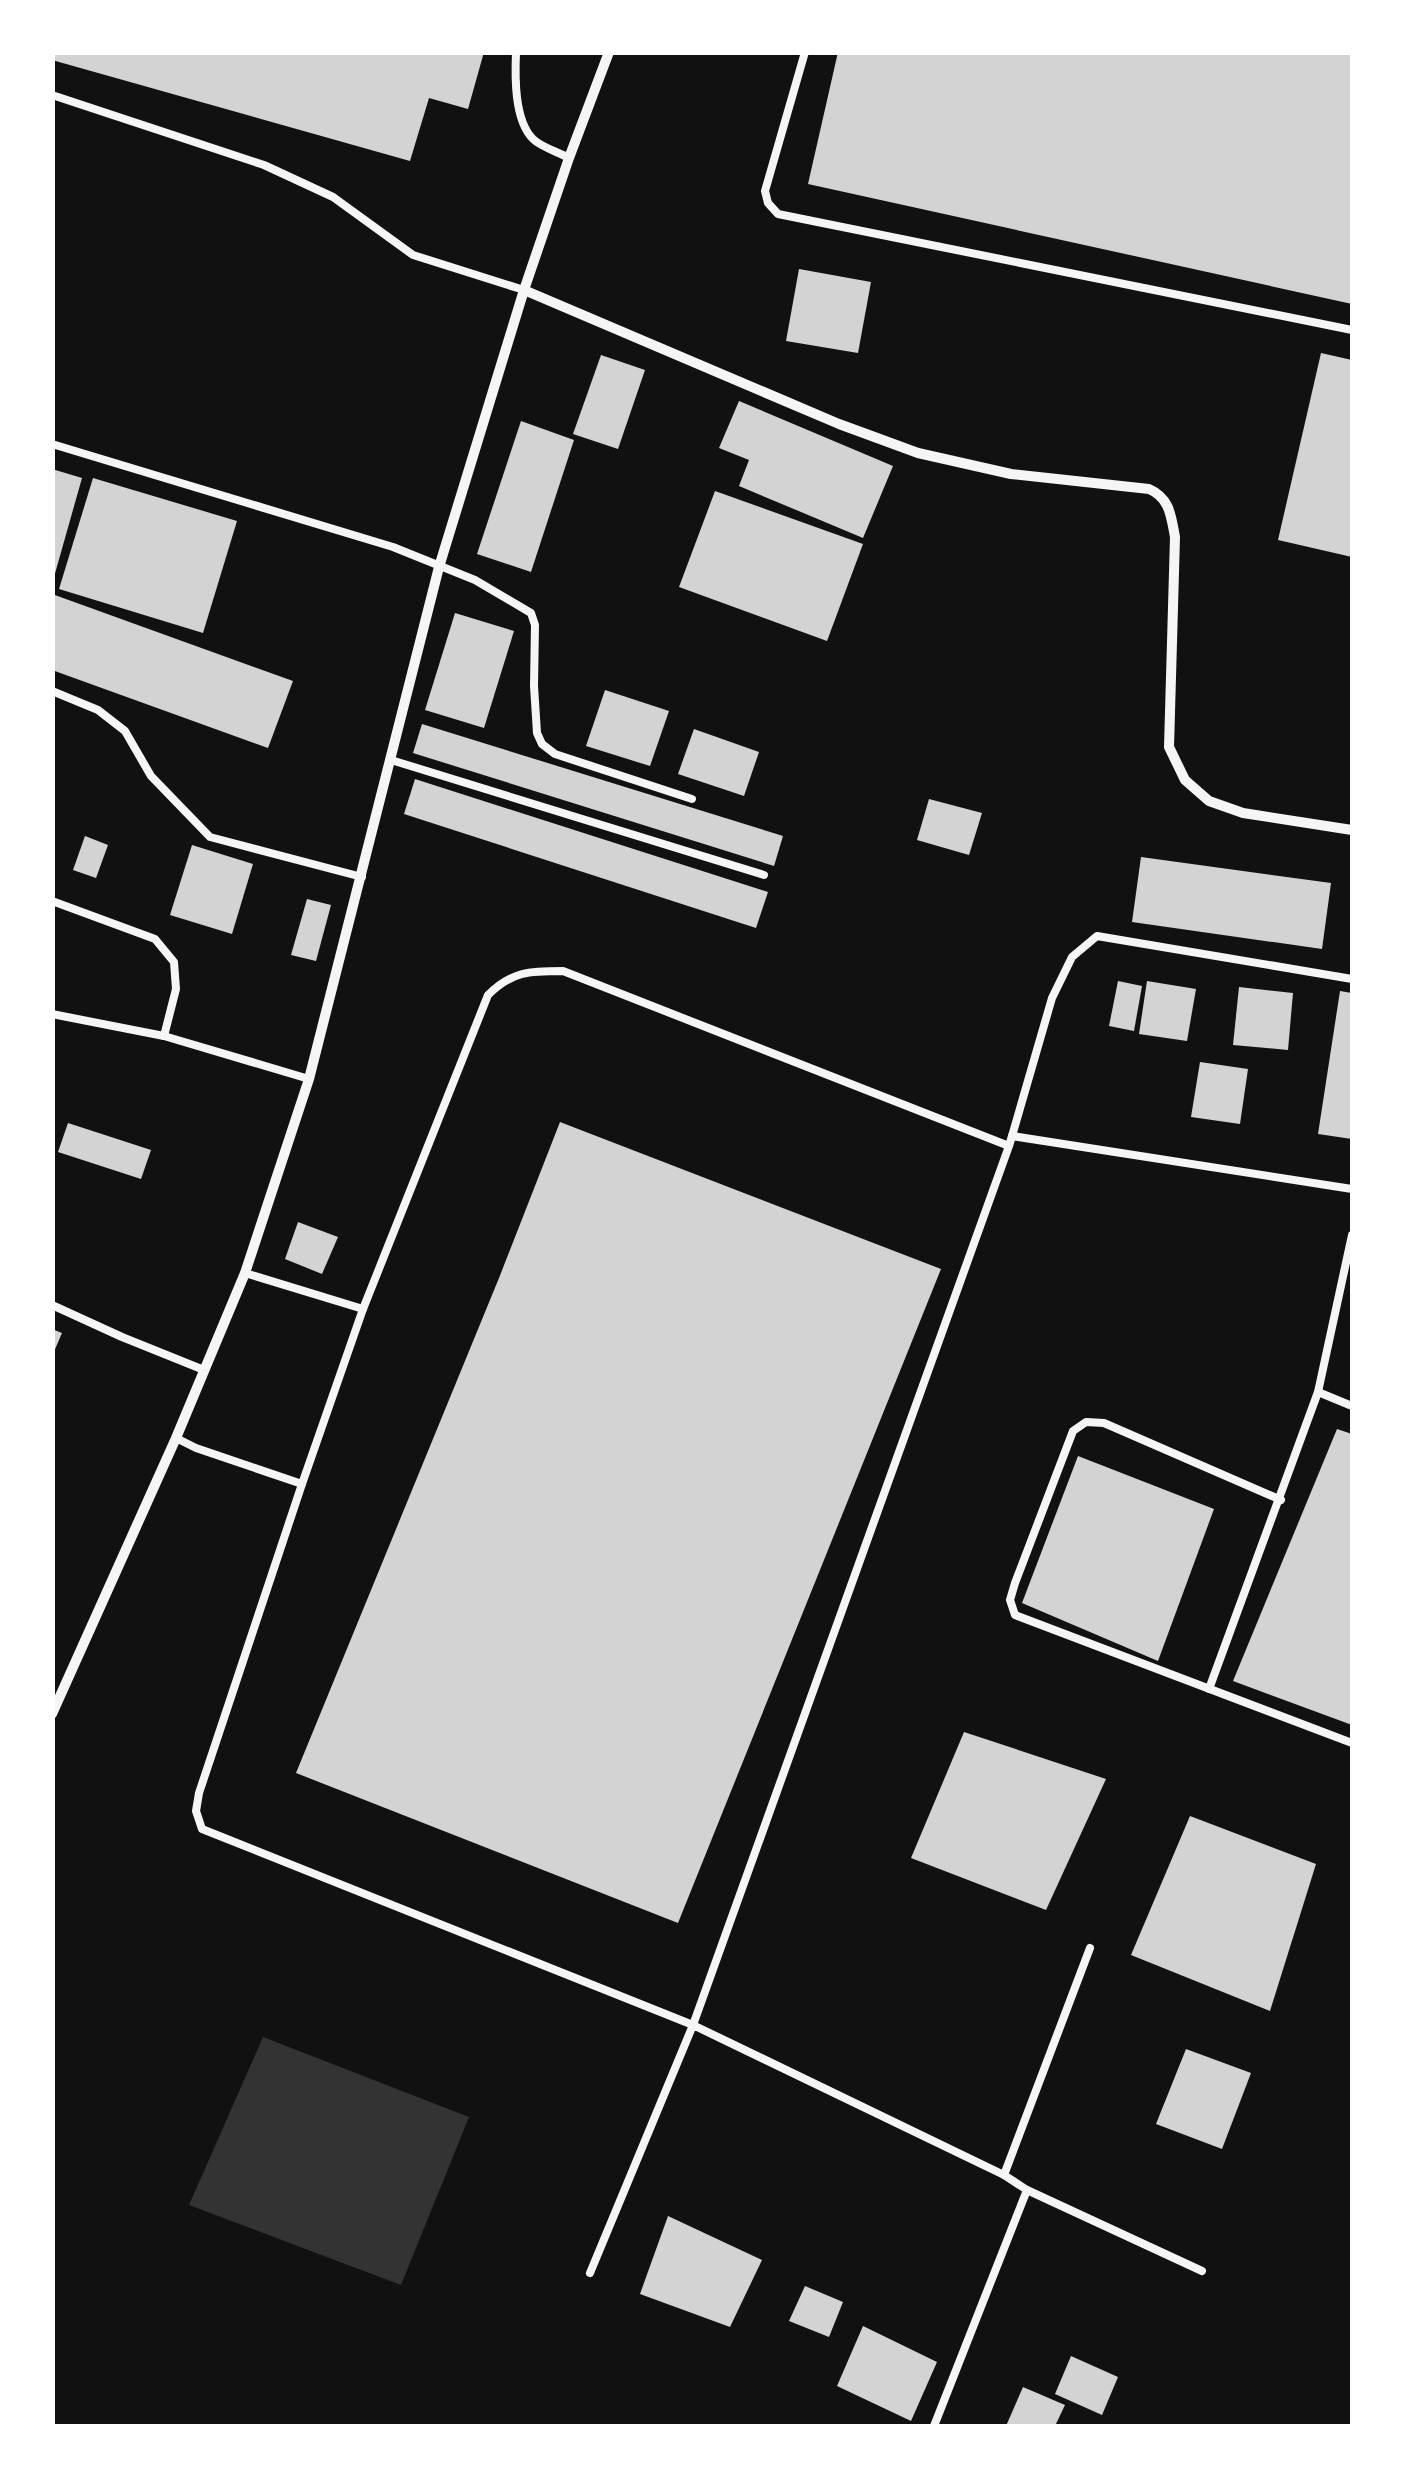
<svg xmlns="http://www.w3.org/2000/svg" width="1405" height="2479" viewBox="0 0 1405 2479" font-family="'Open Sans',sans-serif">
  <rect width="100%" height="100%" fill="#111"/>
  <!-- water -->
  <path fill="#333" d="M263,2037L469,2117L401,2285L189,2205Z"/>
  <!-- building -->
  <g fill="#d3d3d3">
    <path d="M52,52H484L468,109L429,98L410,161L52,60Z"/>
    <path d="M838,52H1352V304L808,184Z"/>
    <path d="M799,269L871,282L858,353L786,341Z"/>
    <path d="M1321,353L1352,360V557L1278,540Z"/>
    <path d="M601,355L645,370L618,449L573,434Z"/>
    <path d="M739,401L893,466L863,538L739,486L749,460L719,448Z"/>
    <path d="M521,421L574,440L531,572L477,554Z"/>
    <path d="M52,469L82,478L54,577H52Z"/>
    <path d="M93,478L237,521L203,633L59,589Z"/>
    <path d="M715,491L863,544L827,641L679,587Z"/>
    <path d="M52,594L293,681L268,748L52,670Z"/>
    <path d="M455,613L514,631L484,728L425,710Z"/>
    <path d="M605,690L669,711L650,766L586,746Z"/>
    <path d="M422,724L783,836L774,866L413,753Z"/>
    <path d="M694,729L759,752L744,796L678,774Z"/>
    <path d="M415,779L768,892L756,928L404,814Z"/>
    <path d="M929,799L982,813L969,855L917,840Z"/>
    <path d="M85,836L108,845L96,878L73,870Z"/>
    <path d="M192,845L253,864L232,934L170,915Z"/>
    <path d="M1141,857L1331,883L1322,949L1132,922Z"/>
    <path d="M307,899L331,905L316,961L291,955Z"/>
    <path d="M1118,981L1142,986L1134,1031L1109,1026Z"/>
    <path d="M1147,981L1196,989L1187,1041L1139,1034Z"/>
    <path d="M1239,987L1293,993L1288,1050L1233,1045Z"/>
    <path d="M1340,991L1352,993V1139L1318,1134Z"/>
    <path d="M1200,1062L1248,1069L1240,1124L1191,1117Z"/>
    <path d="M560,1122L941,1269L678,1923L296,1773L499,1278Z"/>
    <path d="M68,1123L151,1150L141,1179L58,1152Z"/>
    <path d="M298,1222L338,1237L322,1274L285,1259Z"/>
    <path d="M52,1329L62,1333L53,1354H52Z"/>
    <path d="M1337,1429L1352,1434V1725L1233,1681Z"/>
    <path d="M1078,1456L1214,1509L1158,1661L1022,1603Z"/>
    <path d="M964,1732L1106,1779L1046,1910L911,1858Z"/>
    <path d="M1190,1816L1316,1864L1270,2011L1131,1955Z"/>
    <path d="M1186,2049L1251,2073L1222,2149L1156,2124Z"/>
    <path d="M668,2216L762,2260L730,2327L640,2294Z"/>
    <path d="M805,2286L843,2302L829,2337L789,2321Z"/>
    <path d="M863,2326L937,2362L911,2421L837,2386Z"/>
    <path d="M1071,2356L1118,2377L1102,2415L1055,2394Z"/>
    <path d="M1023,2387L1065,2405L1055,2426H1006Z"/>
  </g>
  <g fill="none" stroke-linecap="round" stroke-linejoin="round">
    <!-- service -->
    <g stroke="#f5f5f5" stroke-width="8">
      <path d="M516,52C515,76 514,120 533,139C541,147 558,152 569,158"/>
      <path d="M805,52L765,191L768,203L778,214L1352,330"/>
      <path d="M52,95L264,165L333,197L413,255L524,290"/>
      <path d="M52,444L393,547L475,580L531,613L535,625L534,686L537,733L542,744L555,754L692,799"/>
      <path d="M52,691L98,710L125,731L151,776L210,837L362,877"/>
      <path d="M391,760L764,875"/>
      <path d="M52,901L155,939L174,962L176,989L164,1036"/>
      <path d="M52,1014L164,1036L309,1079"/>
      <path d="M1012,1136L1052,998L1072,957L1097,936L1352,979"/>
      <path d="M1009,1146L563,971C530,971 512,971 488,995L363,1309L302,1484L199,1793L196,1811L202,1829L693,2025L1009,1146L1012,1136L1352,1189"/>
      <path d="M245,1273L363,1309"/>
      <path d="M52,1305L122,1337L204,1370"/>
      <path d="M1318,1392L1352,1406"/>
      <path d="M176,1438L196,1448L302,1484"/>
      <path d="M1281,1500L1104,1423L1086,1422L1073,1431L1015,1583L1010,1600L1015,1615L1352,1743"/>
      <path d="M1209,1689L1318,1392L1352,1235"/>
      <path d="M1004,2175L1090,1948"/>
      <path d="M590,2273L693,2025L1004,2175L1027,2190L1202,2271"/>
      <path d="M934,2426L1027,2190"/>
    </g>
    <!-- minor -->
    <g stroke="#f5f5f5" stroke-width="10">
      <path d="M524,290L839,424L918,453L1011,474L1149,489C1170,498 1171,516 1175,537L1169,747L1185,780L1209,801L1243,813L1352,830"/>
      <path d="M52,1714L176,1438L245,1273L309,1079L439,567L524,290L569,158L609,52"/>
    </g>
  </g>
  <!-- border -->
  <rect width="1405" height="2479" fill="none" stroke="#ffffff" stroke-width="110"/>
</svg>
